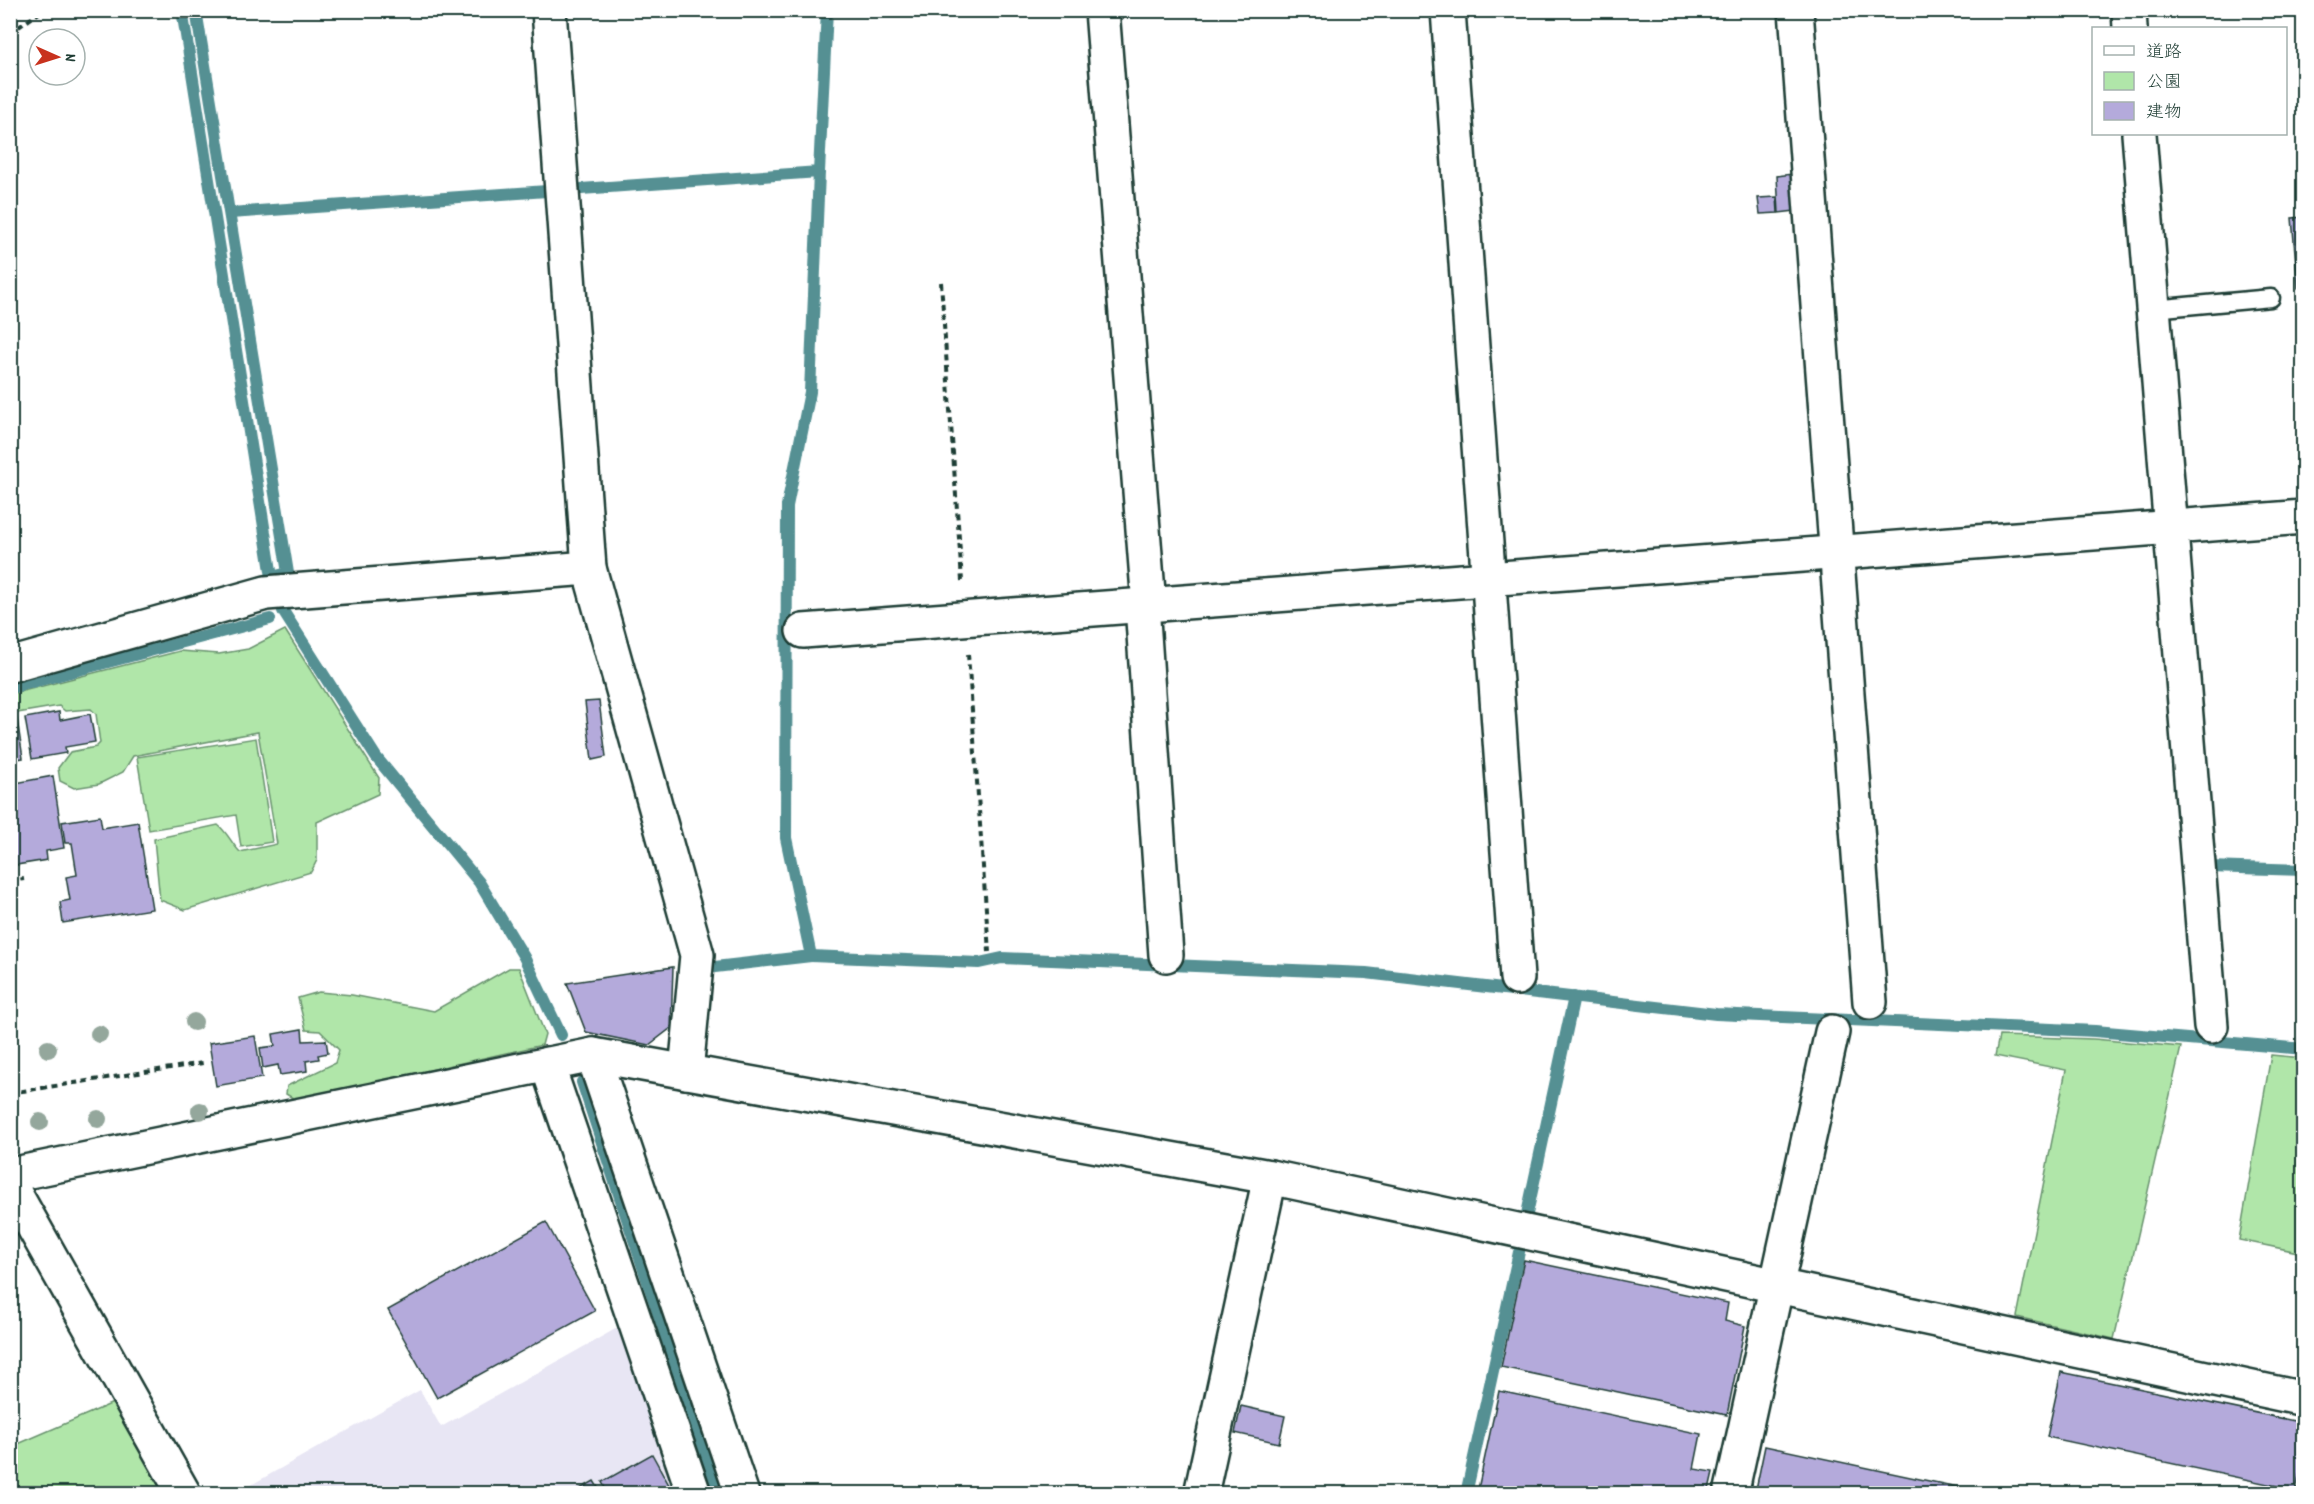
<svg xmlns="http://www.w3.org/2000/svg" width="2314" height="1504" viewBox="0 0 2314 1504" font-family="Dekko,'Klee One',sans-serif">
  <rect width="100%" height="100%" fill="#fff"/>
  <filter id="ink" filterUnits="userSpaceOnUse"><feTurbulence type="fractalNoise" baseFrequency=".0167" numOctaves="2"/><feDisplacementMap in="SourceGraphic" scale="12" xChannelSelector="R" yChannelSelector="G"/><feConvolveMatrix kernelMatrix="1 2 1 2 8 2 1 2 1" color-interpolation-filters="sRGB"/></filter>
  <g filter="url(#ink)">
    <!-- built -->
    <path fill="#e8e6f4" d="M619,1327L675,1493L235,1494L420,1390L441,1427Z"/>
    <!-- green -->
    <g fill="#b0e6a9" stroke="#68926e" stroke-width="1.5">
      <path d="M285,630L379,778L378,794L317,822V860L311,872L185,910L160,900L154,839L218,825C228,833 231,843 240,852L277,844L258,732L133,756L123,772L99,784L74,788L60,781L58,768L70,752L96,747L100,743L96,714L91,709L65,711L59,706L11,714V694L180,651L219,654L248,649Z"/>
      <path d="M256,738L272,842L241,847L236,815L149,830L137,757Z"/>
      <path d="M509,968H519L545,1034L542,1045L296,1100L286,1094L287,1086L335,1063L339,1050L320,1031L306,1030L298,998L319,992L352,995L434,1011Z"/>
      <path d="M1999,1036L2094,1039L2181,1047L2114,1339L2017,1317L2066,1070L1995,1056Z"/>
      <path d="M2271,1055L2303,1058V1253L2239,1240Z"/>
      <path d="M113,1403L166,1493L11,1494V1447Z"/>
    </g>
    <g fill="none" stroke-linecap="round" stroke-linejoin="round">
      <!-- stream -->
      <g stroke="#549093" stroke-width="12">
        <path d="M182,10L272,577L288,573L196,10"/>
        <path d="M581,189L819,172L827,10"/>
        <path d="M230,213L547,191"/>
        <path d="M283,611L376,757L479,882L524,957L561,1035"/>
        <path d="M10,688L270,619"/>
        <path d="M2208,858L2209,867L2304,870"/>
        <path d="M811,956L979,963L1002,958L1366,973L1716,1014L2095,1031L2304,1049"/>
        <path d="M715,967L811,956L786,838L787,506L810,392L819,172"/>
        <path d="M582,1082L718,1494"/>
        <path d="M1527,1214L1574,997"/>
        <path d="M1466,1494L1519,1252"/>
      </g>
    </g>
    <!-- building -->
    <g fill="#b4aadb" stroke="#1f3d34" stroke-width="1.5">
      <path d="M1792,174L1795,211L1779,213L1777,176Z"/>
      <path d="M1777,197L1778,213L1760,214L1758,198Z"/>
      <path d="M2304,217V287L2298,288L2292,218Z"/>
      <path d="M599,701L606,757L592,760L585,702Z"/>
      <path d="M59,712L60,720L90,714L95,742L65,747L66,753L32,759L25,718Z"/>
      <path d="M17,719L23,758L10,760V720Z"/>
      <path d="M53,776L64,848L46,851L47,860L10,866V784Z"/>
      <path d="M100,816L102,828L138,822L152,909L63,923L60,902L70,900L66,877L77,875L72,843H65L62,822Z"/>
      <path d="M673,967L671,1028L649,1045L586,1032L567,983Z"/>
      <path d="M302,1029L303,1041L326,1040L328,1053L318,1055L319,1059L306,1061L307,1071L280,1075L278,1065L263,1068L260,1048L275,1046L273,1034Z"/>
      <path d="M255,1036L262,1078L216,1086L209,1043Z"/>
      <path d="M546,1222L595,1311L437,1398L388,1310Z"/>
      <path d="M1524,1260L1728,1303L1725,1321L1745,1326L1727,1415L1501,1367Z"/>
      <path d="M2061,1372L2304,1423V1453L2296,1490L2047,1437Z"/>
      <path d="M1499,1391L1701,1434L1694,1469L1713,1472L1708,1494H1477Z"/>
      <path d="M1241,1406L1285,1416L1279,1443L1235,1433Z"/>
      <path d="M1765,1446L1990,1494H1755Z"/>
      <path d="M652,1454L669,1485L654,1494H608L602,1482Z"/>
      <path d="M594,1481L602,1494H571Z"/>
    </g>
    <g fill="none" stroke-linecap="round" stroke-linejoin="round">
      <!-- lane casing -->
      <g stroke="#1f3d34" stroke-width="21">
        <path id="lane" d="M2153,309L2271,298"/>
      </g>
      <!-- street casing -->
      <g stroke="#1f3d34" stroke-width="38">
        <g id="street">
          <path d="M549,10L589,568L697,955L686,1072"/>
          <path d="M1102,10L1149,605"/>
          <path d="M1448,10L1517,978"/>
          <path d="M1796,10L1870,1002"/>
          <path d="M2129,10L2130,28"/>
          <path d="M2139,134L2211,1026"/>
          <path d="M1142,605L1166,955"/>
          <path d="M803,631L2304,517"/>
          <path d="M10,665L266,593L589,568"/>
          <path d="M593,1055L742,1494"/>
          <path d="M547,1064L694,1494"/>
          <path d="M10,1175L593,1055L1270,1177L2304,1399"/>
          <path d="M10,1185L184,1494"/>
          <path d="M1201,1494L1270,1177"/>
          <path d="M1731,1494L1832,1032"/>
        </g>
      </g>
      <!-- path -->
      <g stroke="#1f3d34" stroke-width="4" stroke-dasharray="6 4.5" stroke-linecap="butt">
        <path d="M10,33L43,10"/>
        <path d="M941,282L962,581"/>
        <path d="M968,654L989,952"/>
        <path d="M10,881L24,879"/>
        <path d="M10,1093L203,1063"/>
      </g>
      <!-- lane -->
      <use href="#lane" stroke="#fff" stroke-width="16"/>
      <!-- street -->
      <use href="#street" stroke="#fff" stroke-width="33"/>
    </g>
    <!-- trees -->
    <g fill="#94a79c">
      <circle cx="194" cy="1022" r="9"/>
      <circle cx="99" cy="1034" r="9"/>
      <circle cx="48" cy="1049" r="9"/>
      <circle cx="200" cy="1111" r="9"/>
      <circle cx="98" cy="1119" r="9"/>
      <circle cx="40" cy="1122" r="9"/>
    </g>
  </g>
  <!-- margin -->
  <rect width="2314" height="1504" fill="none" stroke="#fff" stroke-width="36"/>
  <rect x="18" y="18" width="2278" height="1468" fill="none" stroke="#1f3d34" stroke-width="2" filter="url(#ink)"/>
  <!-- legend -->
  <rect x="2092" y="27" width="195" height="108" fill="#ffffff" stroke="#a5b1ae" stroke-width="1.5"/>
  <rect x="2104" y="46" width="30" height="9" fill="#ffffff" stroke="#a5b1ae" stroke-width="1.5"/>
  <text x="2146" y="57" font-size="18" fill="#1f3d34">道路</text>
  <rect x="2104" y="72" width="30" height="18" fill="#b0e6a9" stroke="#a5b1ae" stroke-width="1.5"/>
  <text x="2146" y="87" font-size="18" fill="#1f3d34">公園</text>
  <rect x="2104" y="102" width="30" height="18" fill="#b4aadb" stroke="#a5b1ae" stroke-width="1.5"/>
  <text x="2146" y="117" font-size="18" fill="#1f3d34">建物</text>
  <!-- north arrow -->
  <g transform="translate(57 57) rotate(93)"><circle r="28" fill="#ffffff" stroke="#a5b1ae" stroke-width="1.5"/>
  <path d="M0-4.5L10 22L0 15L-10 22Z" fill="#c8321e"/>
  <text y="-9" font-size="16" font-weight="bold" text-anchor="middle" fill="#1f3d34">N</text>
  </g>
</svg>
